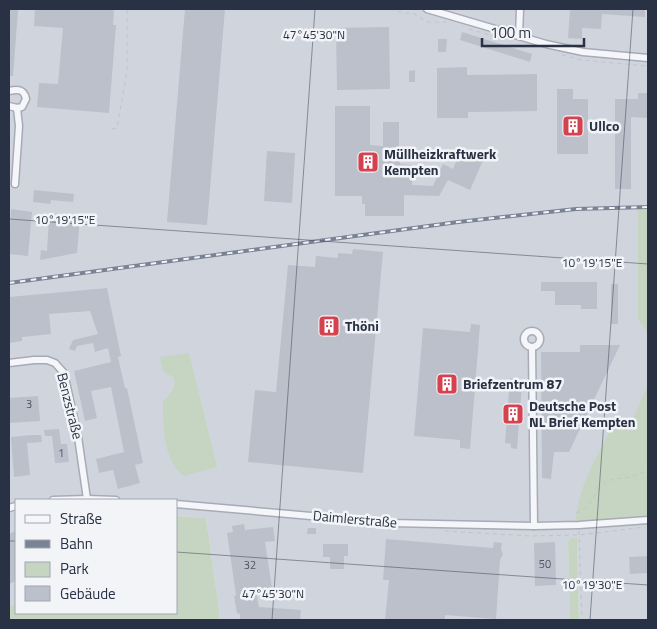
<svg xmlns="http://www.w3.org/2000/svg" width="657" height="629" viewBox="0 0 657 629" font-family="'Titillium Web',sans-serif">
  <rect width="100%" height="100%" fill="#e2e5eb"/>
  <!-- built -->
  <path fill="#d0d4dd" d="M9,9H648V620H579L577,538L568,542L570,620H217L220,617L206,518L176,516V500H16V604L9,607Z"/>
  <!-- green -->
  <g fill="#c6d5c2">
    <path d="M638,207H648V333L638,319Z"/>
    <path d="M189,353L217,467L184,476C163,462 163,424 163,401C171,394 176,389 174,378L163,371L160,357Z"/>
    <path d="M648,385V520L576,525C576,487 599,454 615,421L629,427Z"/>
    <path d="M176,516L206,518L220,617L217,620H9V607L16,604V613H176Z"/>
    <path d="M572,538H577L579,620H570L568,542Z"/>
  </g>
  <!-- building -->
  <g fill="#bcc0cb">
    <path d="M9,9L18,10L13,76H9Z"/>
    <path d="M35,9H114L113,25H116L109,113L37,107L39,83L58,84L63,28L34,26Z"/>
    <path d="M185,9H225L207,225L167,222Z"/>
    <path d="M570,9H645V17L602,14L601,29L582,28V39L568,38Z"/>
    <path d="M389,27L390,89L337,90L336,28Z"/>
    <path d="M462,32L532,54L530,62L460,40Z"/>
    <path d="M438,39H447L446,52H438Z"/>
    <path d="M467,67V75L537,74V111L468,112V118H437V68Z"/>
    <path d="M415,70V82H409V71Z"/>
    <path d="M557,89H573V99H588V154H557Z"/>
    <path d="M638,93H648V118L631,117V189H615V99H638Z"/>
    <path d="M335,106H370V145L383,146V122H399V160H400V164L412,165V185L433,186L443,164L453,169L462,147L484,158L470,190L448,180L439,196L404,195V216H365V204H362V196H335Z"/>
    <path d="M267,151L295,153L292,203L264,201Z"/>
    <path d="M34,190L74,194L73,202L51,200L50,204L33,202Z"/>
    <path d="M11,209L32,212L28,256L9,254Z"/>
    <path d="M54,214L80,217L77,253L40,260L41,250L47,251L49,218Z"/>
    <path d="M353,249L383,252L363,473L248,462L255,390L276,392L288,265L315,267L316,256L338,258V253L352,254Z"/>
    <path d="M541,282H597V309H581V305H555V291H541Z"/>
    <rect x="611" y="284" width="7" height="40"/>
    <path d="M107,288L121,356L118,357L125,388H127L143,463L135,465L140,483L118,489L113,470L99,473L96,459L124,452L111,387L91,391L97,418L85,421L74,371L111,362L108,348L95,352L93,343L77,346L75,351L69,349L73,340L98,334L90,311L49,314L51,334L22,337V341L9,343V297Z"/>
    <path d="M471,324L480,325L470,449L460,448V440L414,436L423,328L470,332Z"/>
    <path d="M580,345H620L569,452H554L551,479L542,478L541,352H580Z"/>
    <path d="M510,378L516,379V383L522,384L517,449L511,448V444L505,443Z"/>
    <path d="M38,396L40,421L9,423V398Z"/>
    <path d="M59,429L61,444H67L69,462L55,463L52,436H45L44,430Z"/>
    <path d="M32,435H41L42,442L27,443L30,475L14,477L11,437Z"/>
    <path d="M244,524L245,530L273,527L275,541L265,542L272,588L256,591L259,607L301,610L300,620H240V614L237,613L234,596L236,595L227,533L233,532L232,526Z"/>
    <path d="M308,528H316V534H307Z"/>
    <path d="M16,531V581L9,584V534Z"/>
    <path d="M386,539L493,548L494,542L502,543L501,550L503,554L500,560L496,619L445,615V620H385L389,580H383Z"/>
    <path d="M555,542L556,585L535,586L534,543Z"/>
    <path d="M323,544H348V556H344V569H330V557H323Z"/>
    <path d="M648,556V573L630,574L629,557Z"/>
  </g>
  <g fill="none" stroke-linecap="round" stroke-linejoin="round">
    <!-- street casing -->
    <g stroke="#a7abb6" stroke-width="9">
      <g id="street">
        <path d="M427,9L546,44L583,52L648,58"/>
        <path d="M519,36L520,9"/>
        <path d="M9,91C18,89 24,89 26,99L22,107L17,108L9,106"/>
        <path d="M15,184L19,126L17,108"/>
        <circle cx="532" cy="339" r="8"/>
        <path d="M532,347L534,526"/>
        <path d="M9,363L34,360H47L55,363L64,373L78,437L87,499"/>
        <path d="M53,500L87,499L116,500"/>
        <path d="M176,504L390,523L534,526L579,525L648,520"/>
        <path d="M9,508L16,506"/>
      </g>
    </g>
    <!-- path -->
    <g stroke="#c0c3ca" stroke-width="1" stroke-dasharray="4 4" stroke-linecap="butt">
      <path d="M390,9L404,13H413L427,22H446"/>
      <path d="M469,29L493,36"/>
      <path d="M562,55L582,60L648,66"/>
      <path d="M112,129L117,128L127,71V9"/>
      <path d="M576,513L587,507L599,489L607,481L615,479L631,477L648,470"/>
      <path d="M445,531L530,536L579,535L645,527"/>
      <path d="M579,531L582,620"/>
    </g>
    <!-- street -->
    <use href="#street" stroke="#f5f6f9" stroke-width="6"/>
    <!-- rail casing -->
    <g stroke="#7a8395" stroke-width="4">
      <path id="rail" d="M9,283L458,222L576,209L648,207"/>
    </g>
    <!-- rail -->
    <use href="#rail" stroke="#f2f4f8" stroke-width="2" stroke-dasharray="5.5" stroke-linecap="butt"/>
  </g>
  <!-- ticks -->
  <path fill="none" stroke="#293144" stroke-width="1" stroke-opacity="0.45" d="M9,219L648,264M9,541H16M176,552L648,585M272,620L315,9M590,620L633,9"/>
  <!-- icons -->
  <defs>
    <g id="building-square" transform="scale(1.125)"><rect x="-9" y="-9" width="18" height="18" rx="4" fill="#d5424f" stroke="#f2f4f8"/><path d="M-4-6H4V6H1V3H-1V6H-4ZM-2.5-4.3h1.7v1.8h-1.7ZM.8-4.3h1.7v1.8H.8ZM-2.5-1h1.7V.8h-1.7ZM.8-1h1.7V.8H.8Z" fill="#fff"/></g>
  </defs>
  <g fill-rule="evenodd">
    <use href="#building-square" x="573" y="126"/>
    <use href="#building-square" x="368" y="162"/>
    <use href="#building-square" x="329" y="326"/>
    <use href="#building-square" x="447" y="384"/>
    <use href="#building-square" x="513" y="414"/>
  </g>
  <g text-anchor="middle" stroke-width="5" stroke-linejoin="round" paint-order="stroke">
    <!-- number labels -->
    <g font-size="11" fill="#4e5566">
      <text x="29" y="408">3</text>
      <text x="61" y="457">1</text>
      <text x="545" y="568">50</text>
      <text x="250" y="569">32</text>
    </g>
    <!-- poi labels -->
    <g font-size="14" font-weight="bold" fill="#293144" stroke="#f2f4f8" text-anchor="start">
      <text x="589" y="131">Ullco</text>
      <text x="384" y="159">Müllheizkraftwerk<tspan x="384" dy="16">Kempten</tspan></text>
      <text x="345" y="331">Thöni</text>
      <text x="463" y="389">Briefzentrum 87</text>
      <text x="529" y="411">Deutsche Post<tspan x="529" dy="16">NL Brief Kempten</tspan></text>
    </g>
    <!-- street labels -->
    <g font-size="14" fill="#293144" stroke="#f2f4f8">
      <text transform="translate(70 406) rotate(76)" y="5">Benzstraße</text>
      <text transform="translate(355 519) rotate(5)" y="5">Daimlerstraße</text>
    </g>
  </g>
  <g font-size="12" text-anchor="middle" fill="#293144" stroke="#f2f4f8" stroke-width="5" stroke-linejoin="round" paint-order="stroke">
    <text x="314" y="39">47°45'30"N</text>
    <text x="65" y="224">10°19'15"E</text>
    <text x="592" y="267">10°19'15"E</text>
    <text x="592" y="589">10°19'30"E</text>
    <text x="273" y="598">47°45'30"N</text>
  </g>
  <!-- border -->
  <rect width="657" height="629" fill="none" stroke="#293144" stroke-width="20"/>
  <!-- legend -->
  <rect x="15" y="499" width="162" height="115" fill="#f2f4f8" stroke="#a2a6b0"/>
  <rect x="25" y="515" width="25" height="8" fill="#f5f6f9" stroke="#a2a6b0"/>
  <text x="60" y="524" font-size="15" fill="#293144">Straße</text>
  <rect x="25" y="540" width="25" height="8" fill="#7a8395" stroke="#a2a6b0"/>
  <text x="60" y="549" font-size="15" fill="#293144">Bahn</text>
  <rect x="25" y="562" width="25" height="15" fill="#c6d5c2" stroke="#a2a6b0"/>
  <text x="60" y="574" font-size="15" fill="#293144">Park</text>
  <rect x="25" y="586" width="25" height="15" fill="#bcc0cb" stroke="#a2a6b0"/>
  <text x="60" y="599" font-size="15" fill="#293144">Gebäude</text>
  <!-- scale -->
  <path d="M482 38v8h102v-8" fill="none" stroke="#293144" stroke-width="2.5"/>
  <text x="490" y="38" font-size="15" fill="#293144" stroke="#f2f4f8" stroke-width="4" paint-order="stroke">100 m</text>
</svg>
